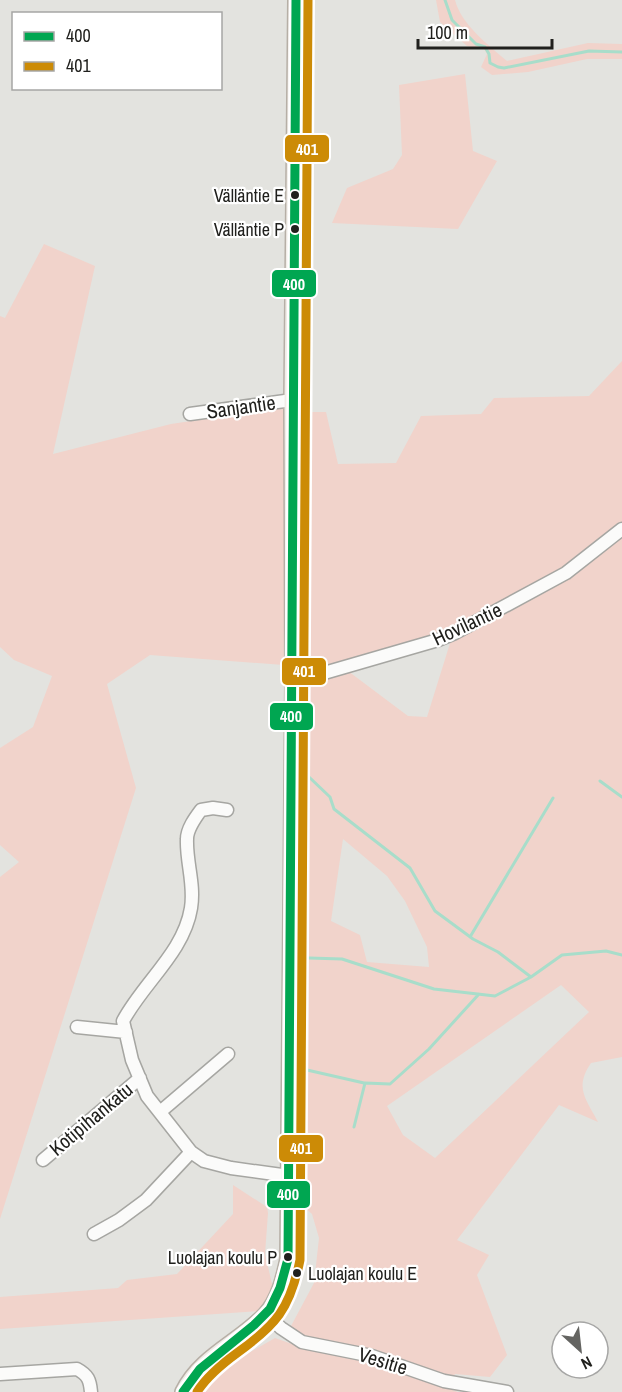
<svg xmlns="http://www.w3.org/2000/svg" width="622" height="1392" font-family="'Archivo Narrow',sans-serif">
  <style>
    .green { fill: #f1d3cb; fill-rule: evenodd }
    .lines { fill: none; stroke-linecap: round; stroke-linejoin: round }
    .stream { stroke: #a8ddca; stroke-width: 3 }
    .minor-casing { stroke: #a6a6a2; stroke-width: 15 }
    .major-casing { stroke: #b6afa6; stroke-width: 18 }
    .minor { stroke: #fbfbfa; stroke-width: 12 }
    .major { stroke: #f1ede8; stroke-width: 15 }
    .bus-1-casing { stroke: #fff; stroke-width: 14 }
    .bus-2-casing { stroke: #fff; stroke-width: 14 }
    .bus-1 { stroke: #00a651; stroke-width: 9 }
    .bus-2 { stroke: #cc8b06; stroke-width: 9 }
    .bus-dot { fill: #20201d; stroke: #fff; stroke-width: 2 }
    .labels { text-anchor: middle; stroke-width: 4.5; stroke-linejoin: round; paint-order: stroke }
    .bus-label { font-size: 18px; fill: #20201d; stroke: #fff; text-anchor: end }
    .street-label { font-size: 20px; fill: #20201d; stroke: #fff }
    .line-badge { stroke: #fff; stroke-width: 2 }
    .badge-label { font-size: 16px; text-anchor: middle; font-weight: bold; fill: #fff }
  </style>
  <rect width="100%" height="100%" fill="#e3e3df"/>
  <path class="green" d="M436,0H455C461,24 488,45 507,61L588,43L622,44V59H587L528,72L492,75L481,67L487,54L484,49L467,46L440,22Z
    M465,74L473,151L497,161L458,229L332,223L347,188L393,169L402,155L399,85Z
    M44,244L95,266L53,454L171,424L284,407V665L150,655L107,684L136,788L0,1219V877L19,862L0,845V748L33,727L52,676L14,660L0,647V316L5,318Z
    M622,361V524L564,570L451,631L299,675L295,412H326L338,464L396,463L421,416L481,414L494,398L589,396Z
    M622,536V1057L591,1063C574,1088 586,1099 598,1122L559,1105L457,1240L489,1255L477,1275L507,1355L490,1377L455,1374L451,1381L372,1349L318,1343L295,1335L291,1326L314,1283L319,1238L312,1214L303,1206L294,1203L298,1145L301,691L307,684L348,671L408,716L427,717L451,640L568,577ZM343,839L387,876L405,901L427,947L429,967L367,962L360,935L331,921ZM561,985L589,1012L435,1158L403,1135L387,1106Z
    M233,1185L267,1207L268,1213L265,1254L273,1288L261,1311L0,1329V1297L118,1288L127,1280L177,1274L233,1214Z
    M275,1338L309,1350L369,1360L458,1392H199L215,1372Z"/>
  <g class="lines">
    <path class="stream" d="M445,0L452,20L476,44L485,47L489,54L490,63L498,67L504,68L589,51L622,52
      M309,777L330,797L334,809L410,868L435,911L473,939L498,952L531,977L562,955L606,951L622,955
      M600,781L622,797
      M470,937L553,798
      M309,958L342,959L434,989L495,996L531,977
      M307,1070L364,1083
      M354,1127L365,1083L390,1084L429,1049L479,994"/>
    <defs>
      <path id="minor" d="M190,414L292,400
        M293,682L438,640L455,633L566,573L622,529
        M227,810L213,808L201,810C195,818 187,829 187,839C186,862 195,884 191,908C184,952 143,983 123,1021L132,1060L147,1096L191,1152L204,1161L231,1168L289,1176
        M77,1027L126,1032
        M160,1112L228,1054
        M43,1160L140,1078
        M94,1234L119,1220L146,1200L191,1152
        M266,1314L281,1328L302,1342L372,1356L444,1381L507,1392
        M0,1374L77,1369C88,1375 90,1380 91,1392"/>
      <path id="major" d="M183,1392C201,1356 238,1343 265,1315C279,1300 284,1278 288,1259L293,682L292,400L296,0"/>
    </defs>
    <use href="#minor" class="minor-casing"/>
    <use href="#major" class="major-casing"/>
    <use href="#minor" class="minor"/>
    <use href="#major" class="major"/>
    <defs>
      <path id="bus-1" d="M183,1392L200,1369L254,1325L270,1309L280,1288L288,1259L296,0"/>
      <path id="bus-2" d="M197,1392C207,1376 222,1364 237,1353C276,1325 290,1309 300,1260L308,0"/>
    </defs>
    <use href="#bus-1" class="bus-1-casing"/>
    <use href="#bus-2" class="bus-2-casing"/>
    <use href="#bus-1" class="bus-1"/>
    <use href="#bus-2" class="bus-2"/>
  </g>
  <g class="bus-dot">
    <circle cx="295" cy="195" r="5"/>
    <circle cx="295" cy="229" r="5"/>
    <circle cx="288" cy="1257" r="5"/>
    <circle cx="297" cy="1273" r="5"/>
  </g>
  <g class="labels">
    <g class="bus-label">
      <text x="284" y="202">Välläntie E</text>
      <text x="284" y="236">Välläntie P</text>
      <text x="277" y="1264">Luolajan koulu P</text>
      <text x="308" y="1280" text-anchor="start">Luolajan koulu E</text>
    </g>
    <g class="street-label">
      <text transform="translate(241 407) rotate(-8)" y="7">Sanjantie</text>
      <text transform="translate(467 624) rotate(-25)" y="7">Hovilantie</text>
      <text transform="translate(91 1119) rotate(-40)" y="7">Kotipihankatu</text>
      <text transform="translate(383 1361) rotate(17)" y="7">Vesitie</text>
    </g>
  </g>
  <g class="line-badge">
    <rect x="284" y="134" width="46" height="29" rx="6" fill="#cc8b06"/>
    <rect x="271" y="269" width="46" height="29" rx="6" fill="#00a651"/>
    <rect x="281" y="657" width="46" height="29" rx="6" fill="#cc8b06"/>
    <rect x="269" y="702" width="45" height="29" rx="6" fill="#00a651"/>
    <rect x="278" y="1134" width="46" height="29" rx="6" fill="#cc8b06"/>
    <rect x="266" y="1180" width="45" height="29" rx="6" fill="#00a651"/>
  </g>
  <g class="badge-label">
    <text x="307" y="155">401</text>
    <text x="294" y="290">400</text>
    <text x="304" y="677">401</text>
    <text x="291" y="722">400</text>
    <text x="301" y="1154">401</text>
    <text x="288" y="1200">400</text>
  </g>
  <rect x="12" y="12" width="210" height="78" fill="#ffffff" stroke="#a6a6a5" stroke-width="1.5"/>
  <rect x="24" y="32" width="30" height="9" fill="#00a651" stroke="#a6a6a5" stroke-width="1.5"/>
  <text x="66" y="42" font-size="18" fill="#20201d">400</text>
  <rect x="24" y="62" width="30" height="9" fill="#cc8b06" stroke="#a6a6a5" stroke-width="1.5"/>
  <text x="66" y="72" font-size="18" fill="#20201d">401</text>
  <g transform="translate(580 1350) rotate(153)"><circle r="28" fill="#ffffff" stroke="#a6a6a5" stroke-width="1.5"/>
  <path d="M0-4.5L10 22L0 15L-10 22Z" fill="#646461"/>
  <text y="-9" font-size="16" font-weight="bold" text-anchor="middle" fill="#20201d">N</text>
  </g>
  <path d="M418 39v9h134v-9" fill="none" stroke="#20201d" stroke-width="3"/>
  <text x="427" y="39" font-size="18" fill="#20201d" stroke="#ffffff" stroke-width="4.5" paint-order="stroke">100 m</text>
</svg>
